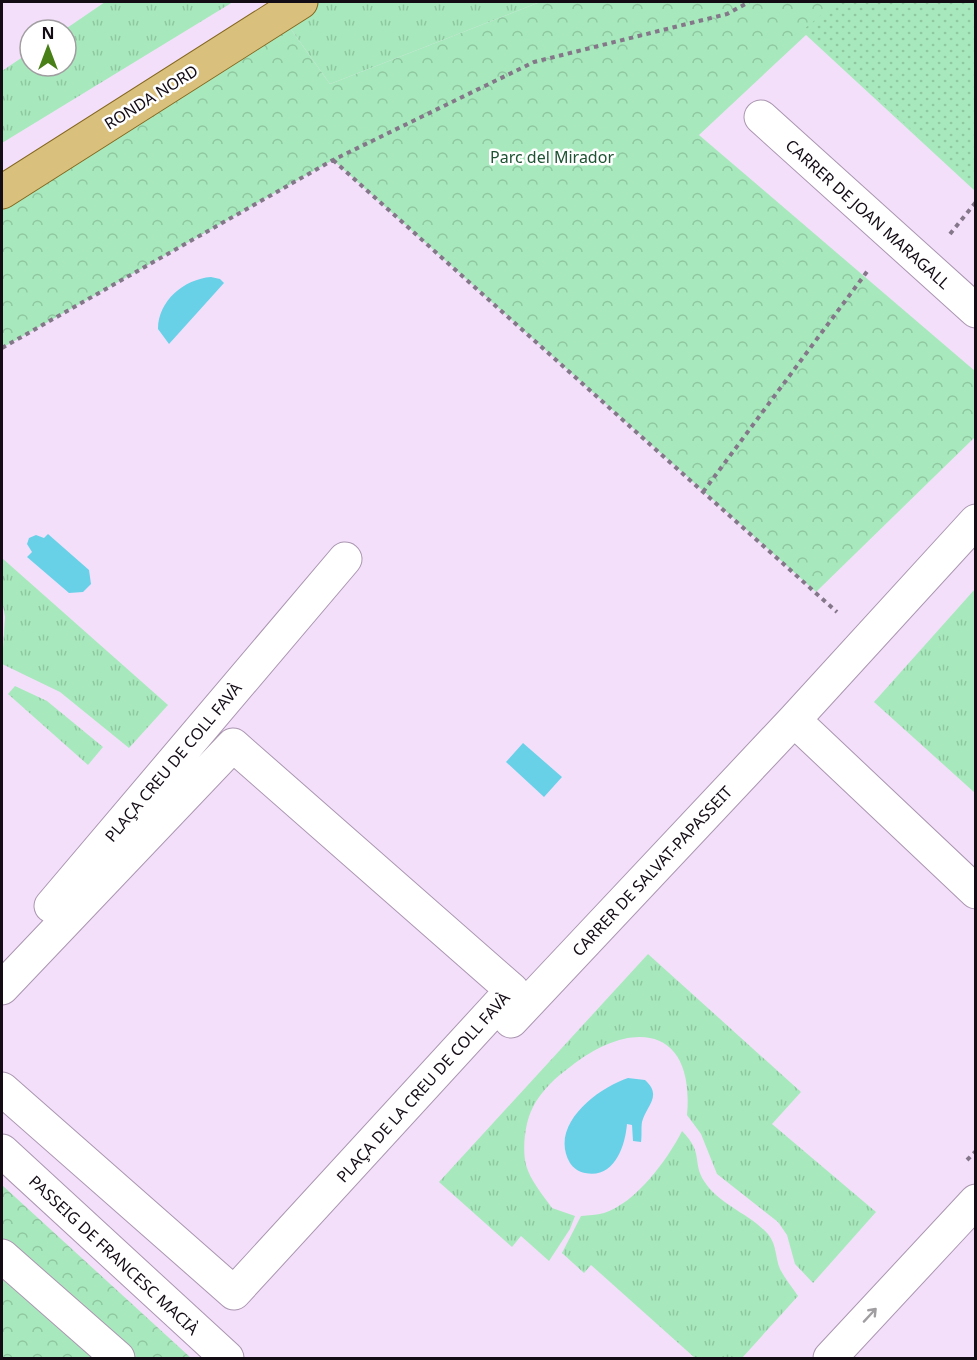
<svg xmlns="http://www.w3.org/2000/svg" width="977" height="1360" font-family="'Noto Sans',sans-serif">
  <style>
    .grass { fill: url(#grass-tufts) }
    .park { fill: url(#park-crowns) }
    .garden { fill: url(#garden-dots) }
    .water { fill: #69d1e7 }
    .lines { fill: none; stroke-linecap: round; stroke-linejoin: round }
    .minor-casing { stroke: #aa96b0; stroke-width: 35 }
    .major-casing { stroke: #83661f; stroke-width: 35 }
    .path { stroke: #85778a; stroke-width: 4; stroke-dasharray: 4.5 4.5; stroke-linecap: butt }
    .minor { stroke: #fff; stroke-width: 33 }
    .major { stroke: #d9c07c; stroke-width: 33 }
    .oneway { stroke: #a19ea1 }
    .labels { text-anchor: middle; stroke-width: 5; stroke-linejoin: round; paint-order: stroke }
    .street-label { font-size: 16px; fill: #130c15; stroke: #fff }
    .park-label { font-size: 16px; fill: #1d5232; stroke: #fff }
  </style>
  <defs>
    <pattern id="grass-tufts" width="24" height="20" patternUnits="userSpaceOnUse" patternTransform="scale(1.5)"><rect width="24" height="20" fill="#a7e9bc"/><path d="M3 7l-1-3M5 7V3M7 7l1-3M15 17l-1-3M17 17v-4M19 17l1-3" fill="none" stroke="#8fc7a1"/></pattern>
    <pattern id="park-crowns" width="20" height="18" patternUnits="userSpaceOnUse" patternTransform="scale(1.5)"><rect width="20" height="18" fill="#a7e9bc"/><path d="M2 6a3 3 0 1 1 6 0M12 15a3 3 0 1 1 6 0" fill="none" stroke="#8fc7a1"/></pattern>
    <pattern id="garden-dots" width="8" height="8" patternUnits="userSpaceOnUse" patternTransform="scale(1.5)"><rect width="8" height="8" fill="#a7e9bc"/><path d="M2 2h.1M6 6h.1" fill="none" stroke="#8fc7a1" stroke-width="1.8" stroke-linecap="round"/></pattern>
  </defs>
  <rect width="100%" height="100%" fill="#f4dffb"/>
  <path class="grass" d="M105,2H233L2,143V71L30,52V66H66V30H64Z
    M301,2H540L330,84L280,14Z
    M2,558L168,705L129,748L60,692L2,664L5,617L2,599Z
    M975,589V793L874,702Z
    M15,686L47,701L103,747L88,765L8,694Z
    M648,954L801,1092L772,1124L876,1212L813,1283L795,1264L787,1235L778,1222L717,1174L701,1134L687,1115C695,1024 630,1019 570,1067C556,1077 541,1091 533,1107C525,1122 522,1148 526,1165C530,1180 543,1195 552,1208L575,1216L570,1229L549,1261L521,1236L512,1247L439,1182Z
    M682,1131C704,1153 692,1162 704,1181C719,1205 749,1213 768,1234C777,1245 775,1257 780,1269C785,1279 792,1287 798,1296L742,1358H695L591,1265L584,1273L562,1253L581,1216C588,1215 597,1215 604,1213C636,1203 668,1159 682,1131Z"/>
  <path class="park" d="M540,2H975V191L806,35L699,135L975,371V437L816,592L333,160L2,348V208L188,74L280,14L330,84Z
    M2,1185L191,1358H2Z"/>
  <path class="garden" d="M837,2H975L976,180L971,186L804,29Z"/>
  <path class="water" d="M211,277L220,279L224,283L169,344L158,329C158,301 184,279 211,277Z
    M48,534L89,570L91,584L83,592L69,593L27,557L32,552L27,544L29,538L36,535L44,538Z
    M523,743L562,777L544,797L506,762Z
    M628,1078L645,1080C663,1096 646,1106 642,1122C641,1128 642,1136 641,1142L633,1141L632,1125L627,1124C625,1147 614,1179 585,1173C579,1172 573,1168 570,1163C548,1125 598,1088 628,1078Z"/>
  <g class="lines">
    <defs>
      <path id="minor" d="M761,117L976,311
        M794,720L976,892
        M51,906L345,559
        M2,988L233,745L512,990L234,1293L2,1089
        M511,1021L794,720L976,521
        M2,1151L227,1358
        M2,1256L118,1358
        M830,1358L976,1201"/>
      <path id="major" d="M2,192L301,2"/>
    </defs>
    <use href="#minor" class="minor-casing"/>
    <use href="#major" class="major-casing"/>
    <path class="path" d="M333,160L837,612
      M950,234L976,202
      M2,348L333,160L534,62L727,14L749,2
      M703,492L869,269
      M967,1160L976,1151"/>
    <use href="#minor" class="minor"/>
    <use href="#major" class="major"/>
  </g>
  <defs><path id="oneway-shaft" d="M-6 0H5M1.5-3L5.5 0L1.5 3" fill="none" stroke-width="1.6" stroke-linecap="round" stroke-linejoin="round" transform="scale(1.5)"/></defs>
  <use class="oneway" href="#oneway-shaft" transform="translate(870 1315) rotate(-47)"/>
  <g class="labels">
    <g class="street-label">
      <text transform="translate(151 97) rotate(-32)" y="6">RONDA NORD</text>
      <text transform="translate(868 214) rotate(42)" y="6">CARRER DE JOAN MARAGALL</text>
      <text transform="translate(173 762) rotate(-50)" y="6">PLAÇA CREU DE COLL FAVÀ</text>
      <text transform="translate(652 871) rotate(-47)" y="6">CARRER DE SALVAT-PAPASSEIT</text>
      <text transform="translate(423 1087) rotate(-48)" y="6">PLAÇA DE LA CREU DE COLL FAVÀ</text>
      <text transform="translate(114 1255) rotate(43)" y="6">PASSEIG DE FRANCESC MACIÀ</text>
    </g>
    <g class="park-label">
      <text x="552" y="163">Parc del Mirador</text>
    </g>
  </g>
  <rect width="977" height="1360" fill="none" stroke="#130c15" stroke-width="6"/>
  <g transform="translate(48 48)"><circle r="28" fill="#ffffff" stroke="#a19ea1" stroke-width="1.5"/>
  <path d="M0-4.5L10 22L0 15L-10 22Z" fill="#487f17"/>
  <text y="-9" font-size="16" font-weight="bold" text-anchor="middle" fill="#130c15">N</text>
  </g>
</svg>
